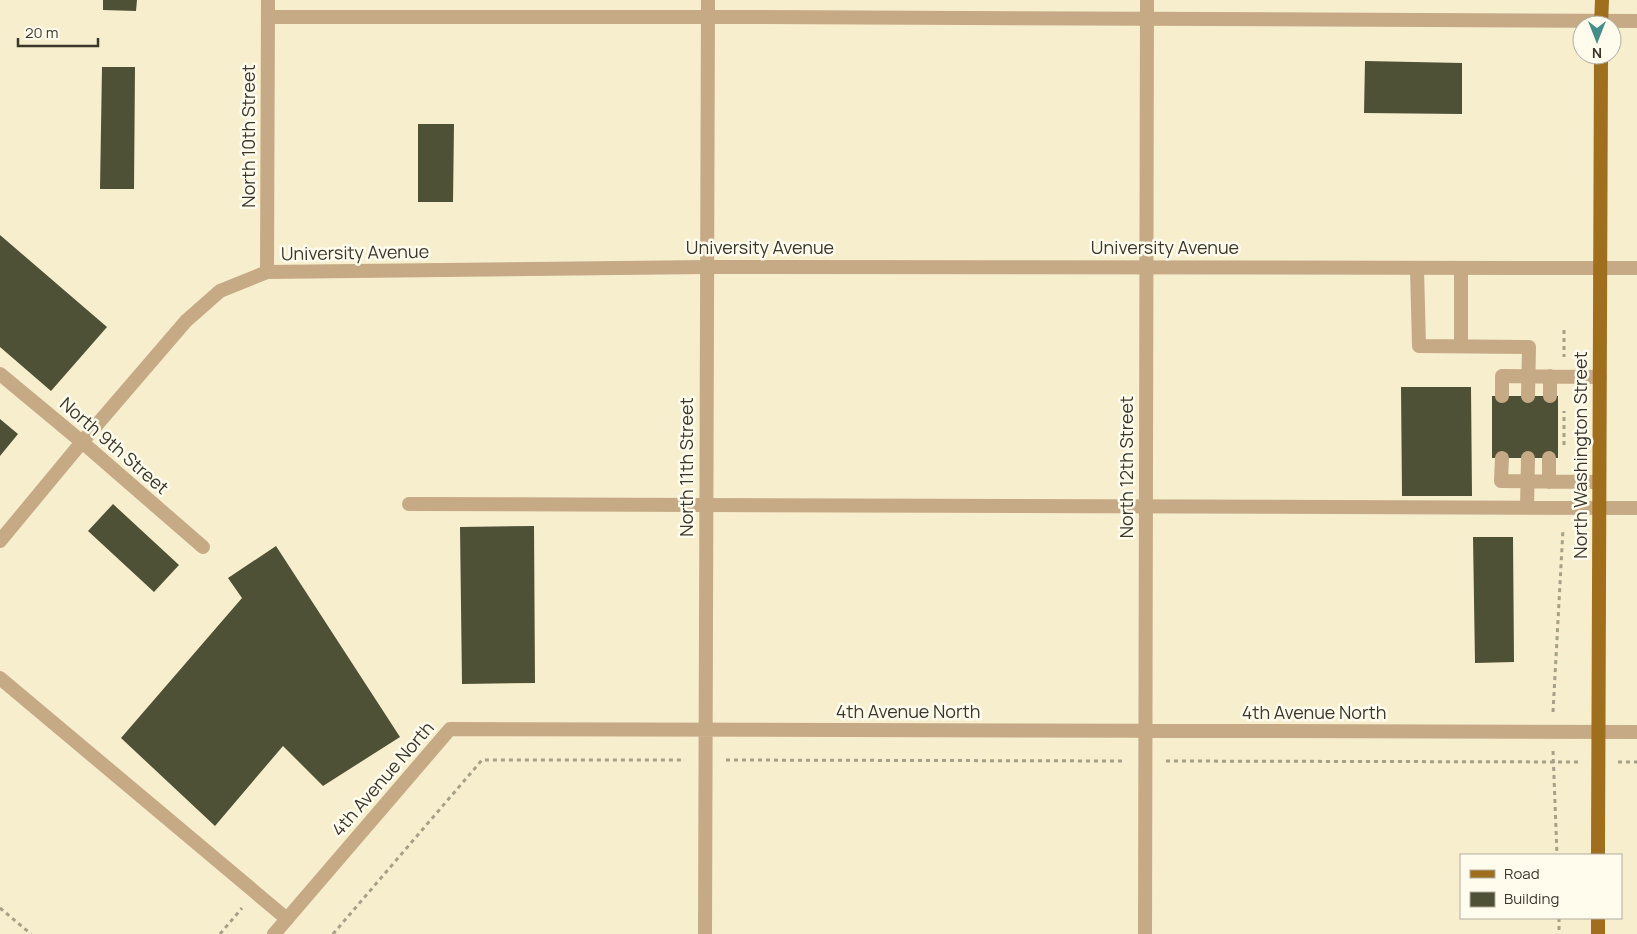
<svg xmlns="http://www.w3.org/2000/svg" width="1637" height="934" font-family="Manrope,sans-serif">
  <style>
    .building { fill: #4e5135 }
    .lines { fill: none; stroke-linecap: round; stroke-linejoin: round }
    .path { stroke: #a6a087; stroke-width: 3; stroke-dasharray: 4 4; stroke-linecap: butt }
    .service { stroke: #c5aa85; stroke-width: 14 }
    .minor { stroke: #c5aa85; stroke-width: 14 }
    .tertiary { stroke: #c5aa85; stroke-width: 14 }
    .primary { stroke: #9f6f1d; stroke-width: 14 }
    .labels { text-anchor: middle; stroke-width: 5; stroke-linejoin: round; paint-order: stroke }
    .street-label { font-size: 18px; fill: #3b372a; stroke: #fffcee }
  </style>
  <rect width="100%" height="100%" fill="#f7eecd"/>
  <path class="building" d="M103,0H137L136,11L103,10Z
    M1365,61L1462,63V114L1364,113Z
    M102,67H135L134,189H100Z
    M418,124H454L453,202H418Z
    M0,235L107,327L51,391L0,347Z
    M1401,387H1471L1472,496H1402Z
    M1492,396H1558V458H1492Z
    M0,419L18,434L0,456Z
    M113,504L179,565L154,592L88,531Z
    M534,526L535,683L462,684L460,527Z
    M1473,537H1513L1514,662L1475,663Z
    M276,546L400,737L323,786L283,746L215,826L121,738L242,598L228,578Z"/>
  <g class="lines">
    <path class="path" d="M1564,330V357
      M1564,445V411
      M1553,712L1563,529
      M1553,751L1557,855
      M726,760L1125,761
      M1166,761L1580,762
      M1618,762H1637
      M0,908L31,934
      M1559,918V934
      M220,934L242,908
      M333,934L482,760H685"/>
    <path class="service" d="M268,17H743L1637,21
      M1417,268L1419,346L1529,347L1528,396
      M1461,268V345
      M1550,376V396
      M1502,396V376L1600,377
      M1502,458L1501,481L1599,482
      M1549,482V458
      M409,504L1637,508
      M1527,508L1528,458
      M0,678L287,919"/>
    <path class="minor" d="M267,272L268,0
      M0,374L82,442L203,547
      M274,934L450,729L1637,732
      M705,934L708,0
      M1145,934L1147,0"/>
    <path class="tertiary" d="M0,541L82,442L186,321L220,291L267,272L707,267L1637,268"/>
    <path class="primary" d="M1601,25L1602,0
      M1598,855L1601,55
      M1598,934V918"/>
  </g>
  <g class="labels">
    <g class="street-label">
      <text transform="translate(249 136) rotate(-90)" y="6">North 10th Street</text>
      <text x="760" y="254">University Avenue</text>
      <text x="1165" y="254">University Avenue</text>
      <text transform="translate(355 253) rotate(-1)" y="6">University Avenue</text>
      <text transform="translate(114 446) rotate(41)" y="6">North 9th Street</text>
      <text transform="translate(1581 455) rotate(-90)" y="6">North Washington Street</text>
      <text transform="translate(687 467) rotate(-90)" y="6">North 11th Street</text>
      <text transform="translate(1127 467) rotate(-90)" y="6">North 12th Street</text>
      <text x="908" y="718">4th Avenue North</text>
      <text x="1314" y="719">4th Avenue North</text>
      <text transform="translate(383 779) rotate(-49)" y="6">4th Avenue North</text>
    </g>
  </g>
  <rect x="1460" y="854" width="162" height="65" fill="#fffcee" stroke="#b1ada0"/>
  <rect x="1470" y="870" width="25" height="8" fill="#9f6f1d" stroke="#b1ada0"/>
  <text x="1504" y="879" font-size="15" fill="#3b372a">Road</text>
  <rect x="1470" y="892" width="25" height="15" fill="#4e5135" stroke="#b1ada0"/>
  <text x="1504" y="904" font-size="15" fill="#3b372a">Building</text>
  <g transform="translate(1597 40) rotate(180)"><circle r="24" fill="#fffcee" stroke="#b1ada0"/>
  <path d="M0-4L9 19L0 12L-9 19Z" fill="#458d88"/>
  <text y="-8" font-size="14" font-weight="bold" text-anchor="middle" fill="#3b372a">N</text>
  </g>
  <path d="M18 38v8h80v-8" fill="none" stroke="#3b372a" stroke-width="2.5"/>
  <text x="25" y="38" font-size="15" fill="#3b372a" stroke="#fffcee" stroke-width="4" paint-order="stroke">20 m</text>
</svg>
